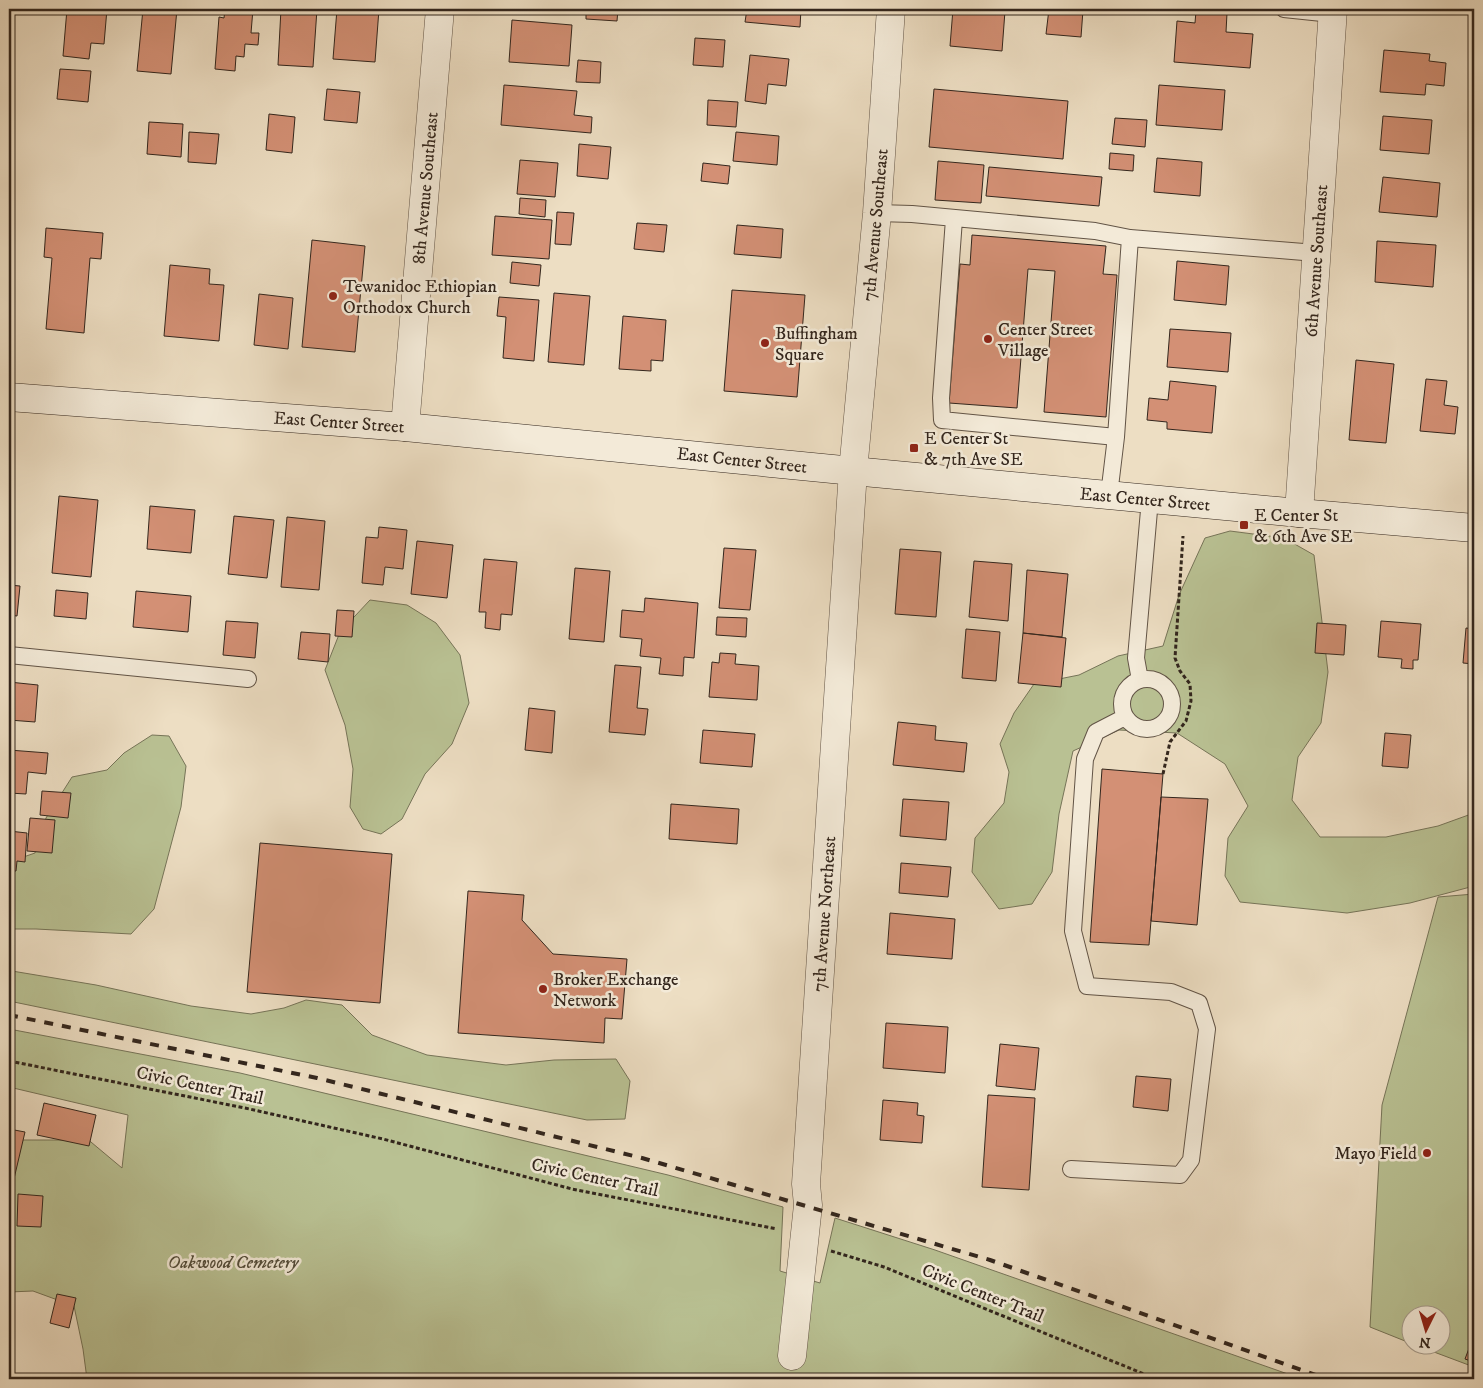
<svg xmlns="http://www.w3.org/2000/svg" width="1483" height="1388" font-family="'IM FELL DW Pica',serif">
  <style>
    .green { fill: #b9c193; stroke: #767458 }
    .building { fill: #d39075; stroke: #33261d }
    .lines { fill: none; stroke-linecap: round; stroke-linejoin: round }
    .lane-casing { stroke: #625446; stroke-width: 18 }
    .street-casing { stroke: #625446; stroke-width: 29 }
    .secondary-casing { stroke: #33261d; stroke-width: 29 }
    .path { stroke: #33261d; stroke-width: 3; stroke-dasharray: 4 2.5; stroke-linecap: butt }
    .lane { stroke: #f3ead8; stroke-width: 16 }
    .street { stroke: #f3ead8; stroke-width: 28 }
    .secondary { stroke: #f3ead8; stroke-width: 28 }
    .rail { stroke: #33261d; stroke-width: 4; stroke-dasharray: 9 9; stroke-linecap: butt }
    .poi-dot { fill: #8f2418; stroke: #f3ead8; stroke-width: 2 }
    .labels { text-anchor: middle; stroke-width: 5; stroke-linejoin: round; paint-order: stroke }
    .street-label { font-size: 18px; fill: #33261d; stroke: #f3ead8 }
    .poi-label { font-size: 18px; fill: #33261d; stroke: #f3ead8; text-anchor: start }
    .park-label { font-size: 18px; font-style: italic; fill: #544d3a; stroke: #f3ead8 }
  </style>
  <rect width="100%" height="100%" fill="#eddec3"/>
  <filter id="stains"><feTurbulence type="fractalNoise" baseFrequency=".004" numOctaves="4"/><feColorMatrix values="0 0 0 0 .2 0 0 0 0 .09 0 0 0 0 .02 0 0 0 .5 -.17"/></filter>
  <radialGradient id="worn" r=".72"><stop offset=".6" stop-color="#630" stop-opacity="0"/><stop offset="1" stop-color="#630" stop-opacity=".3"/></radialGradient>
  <path class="green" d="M1230,531L1284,538L1314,555L1328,672L1321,723L1298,757L1292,800L1320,837H1386L1438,826L1474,813V886L1410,903L1347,913L1240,902L1225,876L1228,838L1248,806L1225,764L1177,733L1119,730L1073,751L1059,814L1052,872L1032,904L999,909L972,872L975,838L1004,803L1009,772L1000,744L1014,713L1034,684L1079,675L1118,656L1163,646L1179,595L1205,538Z
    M370,600L407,605L436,623L460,655L469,703L452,744L425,774L402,819L381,834L363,829L350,807L353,769L345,725L325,670L340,632Z
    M152,735L169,736L186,766L181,807L154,909L131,934L36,929H9V862L35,853L46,818L72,777L107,770L124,753Z
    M1474,894V1367L1418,1346H1440V1316H1410V1343L1370,1327L1382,1105L1438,897Z
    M12,971L96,985L191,1006L251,1014L284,1008L306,1000L342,1005L372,1035L427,1055L506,1065L554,1060L616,1059L630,1081L625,1119L587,1120L9,1001V972Z
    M9,1029L240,1073L668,1175L783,1207L780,1271L820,1283L835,1218L935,1250L1302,1379H87L83,1349L74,1306L33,1291L9,1292V1147L17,1140H63L79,1132L122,1168L128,1115L9,1087Z"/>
  <path class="building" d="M67,9H107L104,44L91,43L89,59L63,56Z
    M143,9H177L171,74L137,71Z
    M225,9H253L251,33H259L258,45L245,44L244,57L236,56L235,71L215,69L219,17L224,18Z
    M281,9H317L313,67L278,65Z
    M337,9H379L375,62L333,59Z
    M586,9H618L617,21L586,19Z
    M747,9H801L800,27L745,22Z
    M953,9L1005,11L1002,51L950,46Z
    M1049,9L1083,10L1081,37L1046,34Z
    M1196,11L1227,13L1226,32L1253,34L1250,68L1174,62L1177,21L1195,23Z
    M512,20L572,25L569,66L509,62Z
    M695,38L725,40L723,67L693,65Z
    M1384,50L1430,54L1429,61L1446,63L1444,86L1426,84L1425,95L1380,92Z
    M750,55L789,59L786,86L768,84L766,104L745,101Z
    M578,60L601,62L600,83L576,82Z
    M60,69L91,71L88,102L57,99Z
    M504,85L577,91L574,115L592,117L591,133L501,125Z
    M1159,85L1225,90L1222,130L1156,125Z
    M327,89L360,92L357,123L324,120Z
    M934,89L1068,101L1063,159L929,147Z
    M708,100L738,102L736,127L707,125Z
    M269,114L295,117L292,153L266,150Z
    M1383,116L1432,120L1429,154L1380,150Z
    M1115,118L1147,120L1145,147L1112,144Z
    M149,122L183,124L181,157L147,154Z
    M189,132L219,134L216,164L188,162Z
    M736,132L779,136L777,165L733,161Z
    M579,144L611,147L608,179L577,176Z
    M1110,153L1134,155L1133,171L1109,169Z
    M1157,158L1202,162L1200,196L1154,192Z
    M520,160L558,163L555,197L517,194Z
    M938,161L984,165L981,203L935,200Z
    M703,163L730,166L728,184L701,181Z
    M989,167L1102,177L1099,206L986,196Z
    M1383,177L1440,183L1437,217L1379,212Z
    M520,198L546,200L545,217L519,214Z
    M557,212L574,213L571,245L555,244Z
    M495,216L552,220L549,259L492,255Z
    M637,223L667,225L664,252L634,249Z
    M737,225L783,229L781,258L734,254Z
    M46,228L103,233L101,259L90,258L84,333L46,329L52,258L44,257Z
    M972,235L1106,246L1103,274L1117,275L1106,417L1044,412L1055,271L1028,269L1017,408L949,403L960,264L970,265Z
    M1473,239H1474V267H1470Z
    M312,240L365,246L355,352L302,347Z
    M1377,241L1436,245L1433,287L1375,282Z
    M1177,261L1229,266L1226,305L1174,300Z
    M512,262L541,265L539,286L510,283Z
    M170,265L210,269L209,284L224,285L219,341L164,336Z
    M732,290L805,295L797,397L724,391Z
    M554,293L590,296L584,365L548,362Z
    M259,294L293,298L288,349L254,345Z
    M499,297L539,300L534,361L503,358L506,317L497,316Z
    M623,316L666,320L663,361L651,360V371L619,369Z
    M1170,329L1231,333L1228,372L1167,367Z
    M1356,360L1394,364L1386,443L1349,440Z
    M1426,379L1447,381L1444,405L1458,407L1455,434L1420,431Z
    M1170,381L1216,386L1212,433L1167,429V422L1147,420L1149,398L1168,400Z
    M9,489H14L9,557Z
    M59,496L98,500L91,577L52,573Z
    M150,506L195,510L191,553L147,549Z
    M234,516L274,520L267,578L228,574Z
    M287,517L325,521L319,590L281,587Z
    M379,527L407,530L403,569L385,567L383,585L362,583L366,537L378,538Z
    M417,541L453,545L447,598L411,594Z
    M724,548L756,550L750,610L719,608Z
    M900,549L941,552L936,617L895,614Z
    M484,559L517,562L512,615L501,614L500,630L485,628L486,612H479Z
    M974,561L1012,564L1008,621L969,617Z
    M575,568L610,571L604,642L569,639Z
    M1027,570L1068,574L1062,637L1023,633Z
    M9,585L20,586L17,616L9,615Z
    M56,590L88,593L86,619L54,616Z
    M136,591L191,596L188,632L133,627Z
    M645,598L698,603L694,658L684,657L683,676L659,674L661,658L640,656L642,639L620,637L622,610L644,612Z
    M337,610L354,611L352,637L335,636Z
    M717,617L747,618L746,637L716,635Z
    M226,621L258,623L255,658L223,655Z
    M1381,621L1421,624L1418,660H1413V669L1401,668L1402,659L1378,657Z
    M1317,623L1346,625L1344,655L1315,653Z
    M1466,628L1474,629V672H1473L1474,664L1463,663Z
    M966,629L1000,632L996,681L962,678Z
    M301,632L330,634L328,662L298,659Z
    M1023,633L1066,638L1061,687L1018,683Z
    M720,653L736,654L735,664L759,666L757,700L709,697L712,662L719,663Z
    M615,665L641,667L637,708L648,709L645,735L609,732Z
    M9,682L38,685L35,722L9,720Z
    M529,708L555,711L552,753L525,750Z
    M898,722L936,726L935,740L967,743L964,772L893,765Z
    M703,730L755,734L752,767L700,763Z
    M1385,733L1411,735L1408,768L1382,766Z
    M9,750L48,753L46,774L28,772L26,794L9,793Z
    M1102,769L1163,774L1149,945L1090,942Z
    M42,791L71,793L68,818L40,815Z
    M1161,797L1208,799L1197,925L1151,921Z
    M903,799L949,802L946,840L900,836Z
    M671,804L739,809L737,844L669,839Z
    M30,818L55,820L52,853L27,851Z
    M9,831L27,833L25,862L17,861L16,871H9Z
    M260,843L392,854L380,1003L247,992Z
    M901,863L951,867L948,897L899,893Z
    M468,891L524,895L522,920L553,954L627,959L622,1019L605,1018L604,1043L458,1033Z
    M890,913L955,919L952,959L887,954Z
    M886,1023L948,1027L945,1073L883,1068Z
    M1000,1044L1039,1048L1035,1090L996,1086Z
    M1136,1076L1171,1079L1168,1111L1133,1107Z
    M988,1095L1035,1098L1029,1190L982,1187Z
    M883,1100L918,1103L917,1115L924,1116L922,1143L880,1140Z
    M44,1103L96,1115L89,1146L37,1135Z
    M9,1129L25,1132L13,1183L9,1182Z
    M18,1194L43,1196L41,1227L17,1226Z
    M57,1294L76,1298L69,1328L50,1323Z
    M1474,1335V1362L1465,1359Z"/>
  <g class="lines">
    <defs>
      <path id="lane" d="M1284,9L1332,14
        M877,213L912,214L1095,231L1130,238L1316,253
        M954,219L941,398L942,420L1116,437L1109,495
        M1116,437L1130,238
        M9,655L248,679
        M1122 704a25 25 0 1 1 50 0a25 25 0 1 1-50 0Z
        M1140,680L1136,658L1150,499
        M1071,1169L1180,1175L1191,1160L1207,1029L1199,1003L1171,992L1087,986L1073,931L1085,759L1096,732L1125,717"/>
      <path id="street" d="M405,427L440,9
        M1299,513L1333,9
        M792,1356L808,1205L806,1184L853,471L877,213L891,9"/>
      <path id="secondary" d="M9,397L405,427L853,471L1299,513L1474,528"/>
    </defs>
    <use href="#lane" class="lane-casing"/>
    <use href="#street" class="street-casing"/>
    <use href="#secondary" class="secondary-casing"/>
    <path class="path" d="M1163,774L1170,742L1186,721L1191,701L1190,684L1180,671L1175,658L1183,536
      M9,1061L245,1108L383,1139L572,1189L777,1229
      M831,1251L884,1267L1156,1379"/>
    <use href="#lane" class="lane"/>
    <use href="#street" class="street"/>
    <use href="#secondary" class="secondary"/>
    <path class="rail" d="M9,1015L317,1078L642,1158L990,1260L1327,1379"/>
  </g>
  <g class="poi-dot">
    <circle cx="333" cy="296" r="5"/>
    <circle cx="988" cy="339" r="5"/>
    <circle cx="765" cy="343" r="5"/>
    <rect x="909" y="443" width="10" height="10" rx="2.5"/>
    <rect x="1239" y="520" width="10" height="10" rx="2.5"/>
    <circle cx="543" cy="989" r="5"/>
    <circle cx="1427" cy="1153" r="5"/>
  </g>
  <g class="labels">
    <g class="street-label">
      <text transform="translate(425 188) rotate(-85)" y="6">8th Avenue Southeast</text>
      <text transform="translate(875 225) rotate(-85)" y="6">7th Avenue Southeast</text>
      <text transform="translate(1316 261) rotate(-86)" y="6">6th Avenue Southeast</text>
      <text transform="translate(339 422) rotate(4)" y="6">East Center Street</text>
      <text transform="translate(742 460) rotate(6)" y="6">East Center Street</text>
      <text transform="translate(1145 499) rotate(5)" y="6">East Center Street</text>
      <text transform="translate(824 914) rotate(-86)" y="6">7th Avenue Northeast</text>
      <text transform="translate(200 1085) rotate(12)" y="6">Civic Center Trail</text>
      <text transform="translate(595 1177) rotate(12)" y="6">Civic Center Trail</text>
      <text transform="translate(983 1293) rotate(22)" y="6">Civic Center Trail</text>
    </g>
    <g class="poi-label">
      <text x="343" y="292">Tewanidoc Ethiopian<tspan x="343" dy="21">Orthodox Church</tspan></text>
      <text x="998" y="335">Center Street<tspan x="998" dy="21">Village</tspan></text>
      <text x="775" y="339">Buffingham<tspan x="775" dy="21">Square</tspan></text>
      <text x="924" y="444">E Center St<tspan x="924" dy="21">&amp; 7th Ave SE</tspan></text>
      <text x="1254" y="521">E Center St<tspan x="1254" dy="21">&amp; 6th Ave SE</tspan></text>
      <text x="553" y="985">Broker Exchange<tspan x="553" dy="21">Network</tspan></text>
      <text x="1417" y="1159" text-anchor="end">Mayo Field</text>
    </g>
    <g class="park-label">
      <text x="233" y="1268">Oakwood Cemetery</text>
    </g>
  </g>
  <rect width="1483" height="1388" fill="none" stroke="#eddec3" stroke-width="30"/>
  <rect x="10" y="10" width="1463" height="1368" fill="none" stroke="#33261d" stroke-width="2.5"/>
  <rect x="15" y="15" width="1453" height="1358" fill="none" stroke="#33261d"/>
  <g transform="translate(1426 1330) rotate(185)"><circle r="24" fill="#f3ead8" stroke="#a69c8d"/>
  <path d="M0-4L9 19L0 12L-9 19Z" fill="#8f2418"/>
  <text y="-8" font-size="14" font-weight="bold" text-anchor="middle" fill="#33261d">N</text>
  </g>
  <rect width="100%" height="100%" filter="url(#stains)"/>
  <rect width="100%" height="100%" fill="url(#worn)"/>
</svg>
